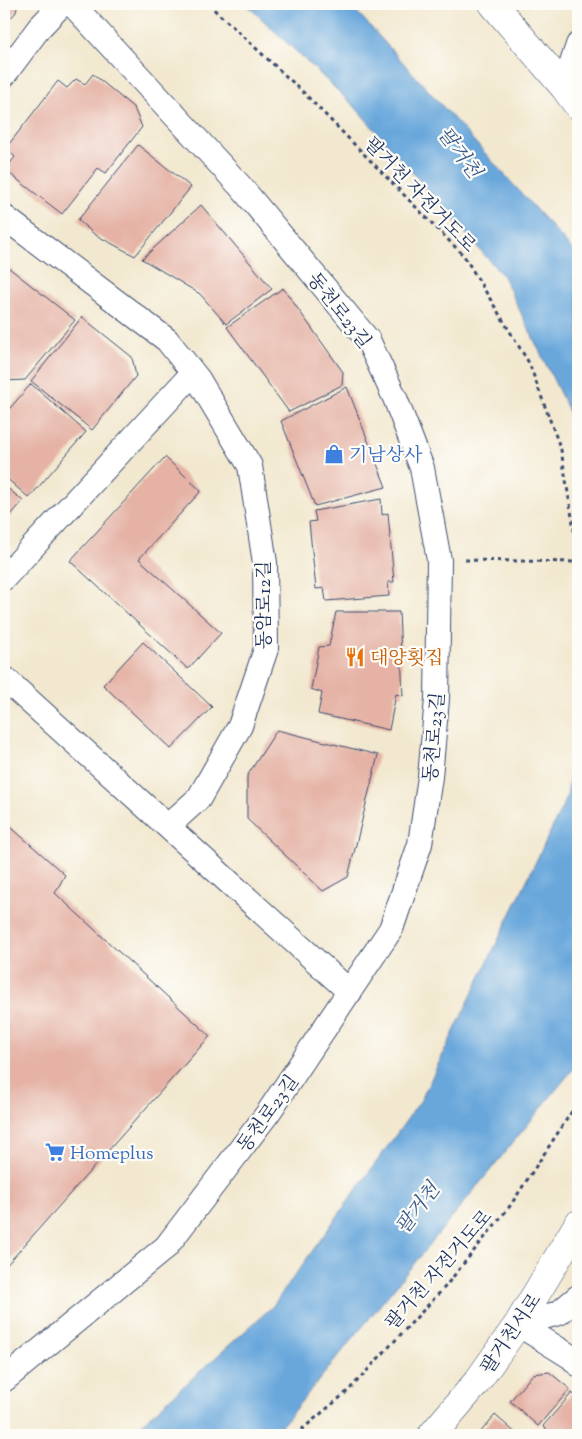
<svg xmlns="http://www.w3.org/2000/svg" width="582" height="1439" font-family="'Sorts Mill Goudy','Noto Serif KR',serif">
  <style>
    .water { fill: #69a7db; stroke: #426b9c }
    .building { fill: #e5b2a5 }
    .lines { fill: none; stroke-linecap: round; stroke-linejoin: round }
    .minor-casing { stroke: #3b4b6f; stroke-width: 26 }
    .secondary-casing { stroke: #3b4b6f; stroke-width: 29 }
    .path { stroke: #3b4b6f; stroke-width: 3; stroke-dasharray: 4 4; stroke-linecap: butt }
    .minor { stroke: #fff; stroke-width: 24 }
    .secondary { stroke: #fff; stroke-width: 28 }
    .labels { text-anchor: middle; stroke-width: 4.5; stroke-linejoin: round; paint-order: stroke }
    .street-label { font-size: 19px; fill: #1b2f5e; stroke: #fdfcf7 }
    .shop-label { font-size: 19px; fill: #366cbe; stroke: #fdfcf7; text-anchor: start }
    .food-label { font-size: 19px; fill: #c56008; stroke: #fdfcf7; text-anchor: start }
    .water-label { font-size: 20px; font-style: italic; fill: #36598a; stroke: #fdfcf7 }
  </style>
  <rect width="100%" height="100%" fill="#fdfcf7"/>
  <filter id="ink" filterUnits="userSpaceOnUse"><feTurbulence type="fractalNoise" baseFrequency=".02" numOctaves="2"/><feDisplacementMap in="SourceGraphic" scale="10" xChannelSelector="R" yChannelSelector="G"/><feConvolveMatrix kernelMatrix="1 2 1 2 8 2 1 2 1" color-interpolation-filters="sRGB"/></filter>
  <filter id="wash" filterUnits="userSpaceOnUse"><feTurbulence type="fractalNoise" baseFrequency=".0096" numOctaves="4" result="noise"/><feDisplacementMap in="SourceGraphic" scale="20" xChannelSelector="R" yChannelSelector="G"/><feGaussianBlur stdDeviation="1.12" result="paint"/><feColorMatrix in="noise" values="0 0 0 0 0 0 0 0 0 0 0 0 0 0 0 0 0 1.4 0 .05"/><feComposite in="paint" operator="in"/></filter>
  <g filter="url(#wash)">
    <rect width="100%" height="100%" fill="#f2e8cf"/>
    <path class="water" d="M246,4H350L578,256V451L573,420L503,276L355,107Z
      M578,716V1063L274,1435H129L272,1307L421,1100L567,797Z"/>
    <g id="blocks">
      <path class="building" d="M4,4H18L16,12L4,26Z
        M93,74L134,108L142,127L106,173L98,168L62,214L5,170L15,157L6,148L58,81L67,88L76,79L85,84Z
        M138,145L191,187L135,256L94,234L78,220Z
        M201,205L272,289L226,324L200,294L142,259Z
        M4,264L75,320L25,380L4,381Z
        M283,288L343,372L342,385L289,412L227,327Z
        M82,317L132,357L136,376L92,430L31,381Z
        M31,384L86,432L29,498L4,476V415Z
        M347,387L386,487L315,506L281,421Z
        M165,457L201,491L139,559L221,633L188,669L70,561Z
        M4,485L23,501L4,523Z
        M381,499L382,515L388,513L394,582H388L389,596L326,601L324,588L316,589L309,522L316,521L314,511Z
        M336,612H399L403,696L396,694L389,730L318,714L322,693L311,689L319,647L329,646Z
        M143,642L212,707L171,749L103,685Z
        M277,730L378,755L348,877L323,891L247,819V776Z
        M4,821L65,875L55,893L210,1036L4,1268Z
        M549,1372L570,1389L538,1426L510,1401L533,1374Z
        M572,1393L578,1398V1435H553L543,1426Z
        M495,1415L518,1435H478Z"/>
    </g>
  </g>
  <g filter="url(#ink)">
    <use href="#blocks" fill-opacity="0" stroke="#3b4b6f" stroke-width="1"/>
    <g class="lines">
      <defs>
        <path id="minor" d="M4,75L39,28L62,4
          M564,87L578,45
          M4,217L167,340L198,379L250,466L265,563L266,649L240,726L199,798L168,826
          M4,578L193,373
          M4,678L350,992
          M518,1324L571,1357L578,1364
          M518,1324L559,1313L578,1297
          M4,1380L166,1247L268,1113L391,929L420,844L430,777L437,699L439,560L422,468L395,398L368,340L241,187L72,4"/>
        <path id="secondary" d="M493,4L564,87L578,106
          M432,1435L477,1382L518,1324L578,1224"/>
      </defs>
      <use href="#minor" class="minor-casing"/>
      <use href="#secondary" class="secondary-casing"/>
      <path class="path" d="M208,4L300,89L464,256L529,363L561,450L574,529L577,562
        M465,560L578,562
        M295,1435L348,1391L444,1288L510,1206L578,1102"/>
      <use href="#minor" class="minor"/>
      <use href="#secondary" class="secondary"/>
    </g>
  </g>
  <defs>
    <symbol id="shop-bare" viewBox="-9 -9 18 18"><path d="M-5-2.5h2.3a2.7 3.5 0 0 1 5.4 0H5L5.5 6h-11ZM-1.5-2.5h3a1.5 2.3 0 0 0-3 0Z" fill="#3f7fe0" stroke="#fdfcf7" stroke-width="2.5" paint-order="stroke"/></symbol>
    <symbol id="restaurant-bare" viewBox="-9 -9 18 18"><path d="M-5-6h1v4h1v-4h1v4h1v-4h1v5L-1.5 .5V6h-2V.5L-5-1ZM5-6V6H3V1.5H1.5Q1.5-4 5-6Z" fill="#e8710a" stroke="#fdfcf7" stroke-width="2.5" paint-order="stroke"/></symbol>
    <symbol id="supermarket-bare" viewBox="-9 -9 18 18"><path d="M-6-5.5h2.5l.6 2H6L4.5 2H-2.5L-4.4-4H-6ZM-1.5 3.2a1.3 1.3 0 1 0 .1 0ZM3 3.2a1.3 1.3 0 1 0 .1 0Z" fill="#3f7fe0" stroke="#fdfcf7" stroke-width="2.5" paint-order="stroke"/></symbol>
  </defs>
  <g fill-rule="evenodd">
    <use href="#shop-bare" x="320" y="440" width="28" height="28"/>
    <use href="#restaurant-bare" x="341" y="643" width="28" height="28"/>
    <use href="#supermarket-bare" x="41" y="1138" width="28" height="28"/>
  </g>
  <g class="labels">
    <g class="street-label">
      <text transform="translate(421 194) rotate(46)" y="7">팔거천 자전거도로</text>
      <text transform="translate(340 310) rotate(52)" y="7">동천로23길</text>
      <text transform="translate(263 605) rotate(-90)" y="7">동암로12길</text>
      <text transform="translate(433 737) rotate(-85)" y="7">동천로23길</text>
      <text transform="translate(267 1113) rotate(-54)" y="7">동천로23길</text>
      <text transform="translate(438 1269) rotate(-49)" y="7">팔거천 자전거도로</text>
      <text transform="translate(510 1333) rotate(-56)" y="7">팔거천서로</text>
    </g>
    <g class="shop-label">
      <text x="349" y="461">기남상사</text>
      <text x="70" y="1159">Homeplus</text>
    </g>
    <g class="food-label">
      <text x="370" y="664">대양횟집</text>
    </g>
    <g class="water-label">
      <text transform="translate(460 152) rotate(53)" y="7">팔거천</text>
      <text transform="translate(417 1208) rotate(-53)" y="7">팔거천</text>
    </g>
  </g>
  <rect width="582" height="1439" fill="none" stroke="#fdfcf7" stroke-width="20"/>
</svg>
